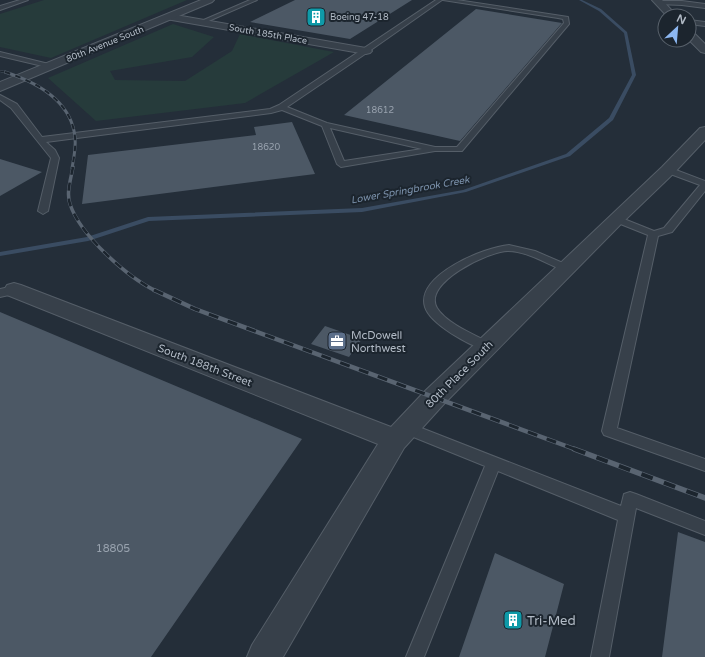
<svg xmlns="http://www.w3.org/2000/svg" width="705" height="657" font-family="'Varela Round',sans-serif">
  <style>
    .green { fill: #263b3b }
    .lines { fill: none; stroke-linecap: round; stroke-linejoin: round }
    .stream { fill: #3a4c62; fill-rule: evenodd }
    .building { fill: #4c5865 }
    .service-casing { stroke: #555e68; stroke-width: 2 }
    .minor-casing { stroke: #555e68; stroke-width: 2 }
    .tertiary-casing { stroke: #555e68; stroke-width: 2 }
    .service { fill: #37404a; fill-rule: evenodd }
    .minor { fill: #37404a; fill-rule: evenodd }
    .tertiary { fill: #37404a; fill-rule: evenodd }
    .rail-far4-casing { stroke: #596471; stroke-width: 2 }
    .rail-far3-casing { stroke: #596471; stroke-width: 3 }
    .rail-far2-casing { stroke: #596471; stroke-width: 3.5 }
    .rail-far1-casing { stroke: #596471; stroke-width: 4.5 }
    .rail-casing { stroke: #596471; stroke-width: 5.5 }
    .rail-far4 { stroke: #1c252e; stroke-width: 1.5; stroke-dasharray: 4.5; stroke-linecap: butt }
    .rail-far3 { stroke: #1c252e; stroke-width: 2; stroke-dasharray: 5.5; stroke-linecap: butt }
    .rail-far2 { stroke: #1c252e; stroke-width: 2.5; stroke-dasharray: 8; stroke-linecap: butt }
    .rail-far1 { stroke: #1c252e; stroke-width: 3; stroke-dasharray: 10; stroke-linecap: butt }
    .rail { stroke: #1c252e; stroke-width: 4; stroke-dasharray: 12; stroke-linecap: butt }
    .labels { text-anchor: middle; stroke-width: 4; stroke-linejoin: round; paint-order: stroke }
    .far-poi-label { font-size: 9px; fill: #b2bbc6; stroke: #1c252e; text-anchor: start }
    .far-street-label { font-size: 9px; fill: #b2bbc6; stroke: #1c252e }
    .number-label { font-size: 9px; fill: #98a2ae }
    .far-water-label { font-size: 10px; font-style: italic; fill: #7c92ac; stroke: #1c252e }
    .poi-label { font-size: 11px; fill: #b2bbc6; stroke: #1c252e; text-anchor: start }
    .street-label { font-size: 11px; fill: #b2bbc6; stroke: #1c252e }
    .near-number-label { font-size: 11px; fill: #98a2ae }
    .near-poi-label { font-size: 13px; fill: #b2bbc6; stroke: #1c252e; text-anchor: start }
  </style>
  <rect width="100%" height="100%" fill="#242e39"/>
  <path class="green" d="M44,0H187L51,58L0,47V14Z
    M173,24L214,37L192,57L110,71L115,80L185,81L232,51L240,34L334,52L245,103L96,121L48,78Z"/>
  <g class="lines">
    <path class="stream" d="M579,0H582L601,9L627,32L636,75L613,120L570,156L466,192L362,212L149,221L88,241L0,256V252L87,237L148,217L362,208L463,190L566,154L609,118L632,75L624,33L599,11Z"/>
  </g>
  <path class="building" d="M295,0H412L350,39L250,22Z
    M476,9L562,23L460,141L344,115Z
    M292,122L315,174L82,204L88,155L256,135L254,127Z
    M0,159L42,172L0,196Z
    M0,312L302,439L151,657H0Z
    M325,326L362,339L349,357L311,344Z
    M678,532L705,542V657H662Z
    M495,553L564,584L545,657H459Z"/>
  <g class="lines">
    <defs>
      <path id="service" d="M20,0H28L0,10V6Z
        M250,0H257L204,23L199,22Z
        M436,0H442L368,52L287,107L327,123L435,147H457L564,23L563,19L558,18L443,0H457L568,17L569,24L462,151H435L341,167L337,164L322,126L282,110L271,113L46,142L55,150L59,158L48,211L43,214L38,211L51,158L11,108L0,100V95L17,104L42,137L270,109L279,105ZM330,128L422,149L344,161Z
        M659,1H682L705,4V8L682,5L657,4V2Z
        M689,20L705,22V26L689,24Z
        M0,52L53,65L54,66L51,68L0,56Z
        M668,167L705,181V191L672,232L658,236L617,428L705,459V471L604,435L602,431L648,235L613,221L611,219L613,217H619L654,231L664,228L700,185L665,172L664,170Z
        M509,245L535,251L570,266L571,268L566,271L562,270C546,263 526,251 508,251C489,251 422,283 437,308C446,323 475,335 490,343L492,346L490,349L486,350C470,346 430,324 425,307C415,275 485,247 509,245Z
        M14,286L18,287L20,290L18,293L0,297V289Z
        M406,422L621,506L624,494L630,492L636,494L705,521V535L636,508L609,657H591L618,520L498,471L424,657H406L485,466L401,432L399,428L401,424Z"/>
      <path id="minor" d="M652,0H662L677,16H667Z
        M170,14L366,48L370,49L372,51L370,53L366,54L166,19L165,17Z
        M689,31L693,32L705,44V53L701,52L689,40Z
        M705,127V140L674,173L622,223L443,405L404,448L283,657H247L252,645L378,444L7,295L4,290L7,285L14,283L21,285L391,427L425,391L662,167L700,128Z"/>
      <path id="tertiary" d="M201,0H214L212,2L0,91V82Z"/>
    </defs>
    <use href="#service" class="service-casing"/>
    <use href="#minor" class="minor-casing"/>
    <use href="#tertiary" class="tertiary-casing"/>
    <use href="#service" class="service"/>
    <use href="#minor" class="minor"/>
    <use href="#tertiary" class="tertiary"/>
    <defs>
      <path id="rail-far4" d="M0,71L8,73"/>
      <path id="rail-far3" d="M5,72C36,82 71,100 75,137C76,147 74,158 72,168"/>
      <path id="rail-far2" d="M73,167C71,178 66,193 70,204C80,235 127,277 156,291"/>
      <path id="rail-far1" d="M154,290L195,309L577,450"/>
      <path id="rail" d="M574,449L705,498"/>
    </defs>
    <use href="#rail-far4" class="rail-far4-casing"/>
    <use href="#rail-far3" class="rail-far3-casing"/>
    <use href="#rail-far2" class="rail-far2-casing"/>
    <use href="#rail-far1" class="rail-far1-casing"/>
    <use href="#rail" class="rail-casing"/>
    <use href="#rail-far4" class="rail-far4"/>
    <use href="#rail-far3" class="rail-far3"/>
    <use href="#rail-far2" class="rail-far2"/>
    <use href="#rail-far1" class="rail-far1"/>
    <use href="#rail" class="rail"/>
  </g>
  <defs>
    <symbol id="building-square" viewBox="-11 -11 22 22"><rect x="-9" y="-9" width="18" height="18" rx="4" fill="#0f9aa8" stroke="#1c252e"/><path d="M-4-6H4V6H1V3H-1V6H-4ZM-2.5-4.3h1.7v1.8h-1.7ZM.8-4.3h1.7v1.8H.8ZM-2.5-1h1.7V.8h-1.7ZM.8-1h1.7V.8H.8Z" fill="#fff"/></symbol>
    <symbol id="office-square" viewBox="-11 -11 22 22"><rect x="-9" y="-9" width="18" height="18" rx="4" fill="#5c6f8a" stroke="#1c252e"/><path d="M-6-3h4V-5.5h4V-3h4V5H-6ZM-1-4.5V-3h2v-1.5ZM-6 0V1H6V0Z" fill="#fff"/></symbol>
  </defs>
  <g fill-rule="evenodd">
    <use href="#building-square" x="305" y="6" width="22" height="22"/>
    <use href="#office-square" x="326" y="330" width="22" height="22"/>
    <use href="#building-square" x="502" y="609" width="22" height="22"/>
  </g>
  <g class="labels">
    <g class="far-poi-label">
      <text x="330" y="20">Boeing 47-18</text>
    </g>
    <g class="far-street-label">
      <text transform="translate(268 34) rotate(10)" y="3">South 185th Place</text>
      <text transform="translate(105 44) rotate(-22)" y="3">80th Avenue South</text>
    </g>
    <g class="number-label">
      <text x="380" y="113">18612</text>
      <text x="266" y="150">18620</text>
    </g>
    <g class="far-water-label">
      <text transform="translate(410 189) rotate(-10)" y="4">Lower Springbrook Creek</text>
    </g>
    <g class="poi-label">
      <text x="351" y="339">McDowell<tspan x="351" dy="13">Northwest</tspan></text>
    </g>
    <g class="street-label">
      <text transform="translate(205 365) rotate(21)" y="4">South 188th Street</text>
      <text transform="translate(459 374) rotate(-45)" y="4">80th Place South</text>
    </g>
    <g class="near-number-label">
      <text x="113" y="552">18805</text>
    </g>
    <g class="near-poi-label">
      <text x="527" y="625">Tri-Med</text>
    </g>
  </g>
  <g transform="translate(677 28) rotate(26)"><circle r="19" fill="#1c252e" stroke="#58616b"/>
  <path d="M0-3L7 15L0 10L-7 15Z" fill="#8cb7f1"/>
  <text y="-6" font-size="11" font-weight="bold" text-anchor="middle" fill="#b2bbc6">N</text>
  </g>
</svg>
